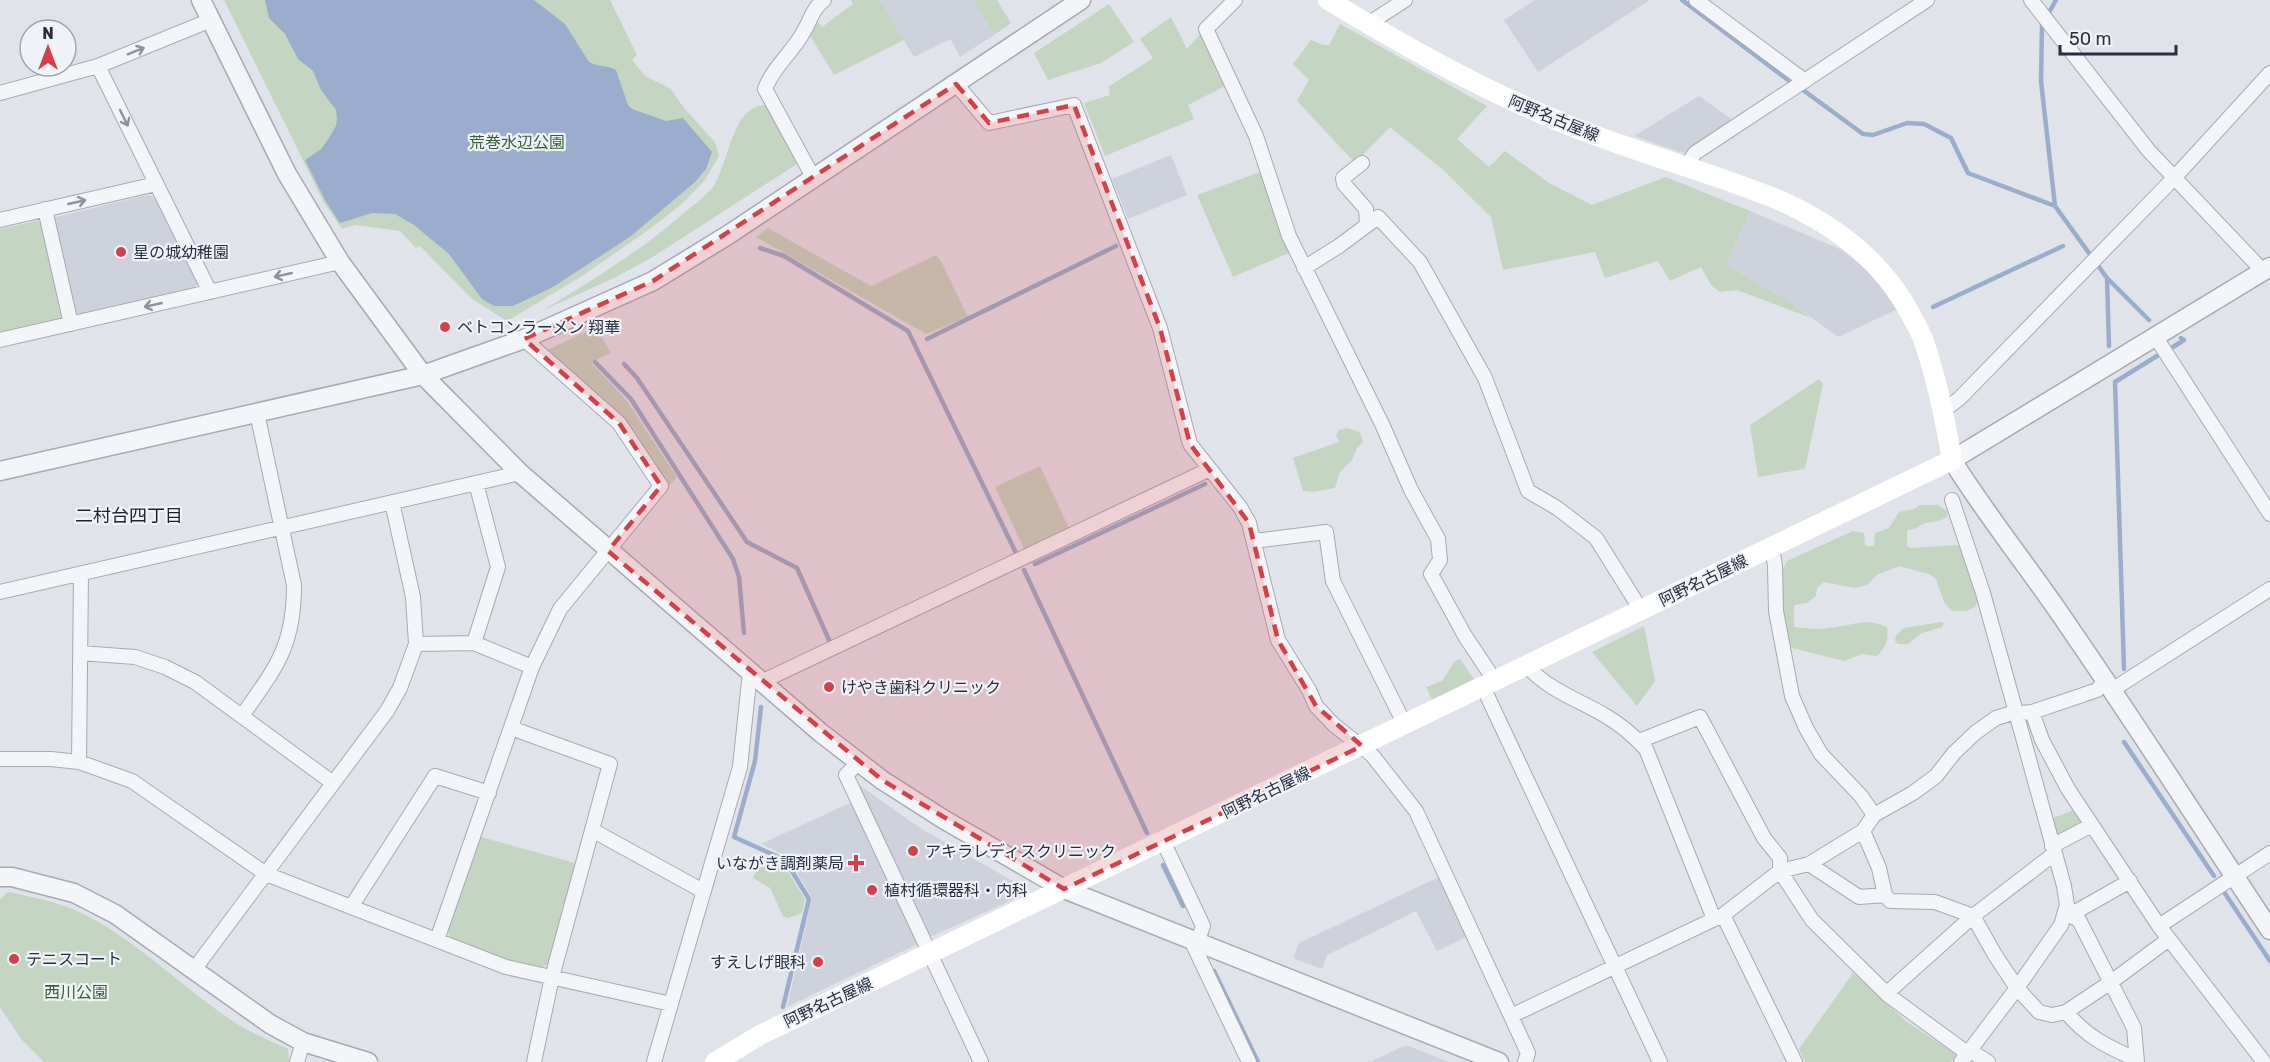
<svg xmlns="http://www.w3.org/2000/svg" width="2270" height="1062" font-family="Rubik,'Noto Sans JP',sans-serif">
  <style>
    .built { fill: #ced2dc }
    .green { fill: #c4d5c1 }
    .water { fill: #9aadcc }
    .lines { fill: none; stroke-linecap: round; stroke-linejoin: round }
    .stream { stroke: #9aadcc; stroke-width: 4.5 }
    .minor-casing { stroke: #a6a9b5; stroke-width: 16 }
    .tertiary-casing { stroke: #a6a9b5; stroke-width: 21 }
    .minor { stroke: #f4f5f8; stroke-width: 14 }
    .tertiary { stroke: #f4f5f8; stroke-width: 18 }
    .secondary { stroke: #fff; stroke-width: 20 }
    .oneway { stroke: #8e929e }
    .marked { fill: #d63f47; fill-opacity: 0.2; stroke: #d63f47; stroke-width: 4.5; stroke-dasharray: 12 8; stroke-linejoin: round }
    .poi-dot { fill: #d63f47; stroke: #f0f3f7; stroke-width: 2 }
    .labels { text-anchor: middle; stroke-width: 4.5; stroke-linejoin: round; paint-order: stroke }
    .street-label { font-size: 16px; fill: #282f43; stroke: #f0f3f7 }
    .park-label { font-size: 16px; fill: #385f34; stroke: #f0f3f7 }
    .poi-label { font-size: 16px; fill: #282f43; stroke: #f0f3f7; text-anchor: start }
    .neighbourhood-label { font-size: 18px; fill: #1a2033; stroke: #f0f3f7 }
  </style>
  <rect width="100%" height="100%" fill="#e1e3ea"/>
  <path class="built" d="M880,0H973L994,35L960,57L951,39L914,57Z
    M1535,0H1650L1538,72L1504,20Z
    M1699,96L1734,121L1683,153L1634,136Z
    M1171,155L1187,195L1128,219L1112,179Z
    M147,195L155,197L198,282L194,289L79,314L72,311L52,222L56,217Z
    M1750,211L1842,250L1873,275L1898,309L1838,337L1792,303L1726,265Z
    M858,784L920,828L1013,881L1014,899L935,935L930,936L859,794Z
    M852,802L918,944L787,1007L812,898L787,856L761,844Z
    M1439,877L1468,936L1437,951L1416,911L1327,955L1322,969L1293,958L1299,943Z
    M1406,1045L1449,1062H1370Z"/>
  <path class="green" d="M224,0H610L637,55L632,60L645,76L671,89L684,108L715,142L719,156L705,180L682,204L647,231L582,276L507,321L472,299L420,246L416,248L400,231L355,225L342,229L324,203Z
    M851,0H880L904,40L834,75L809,34L814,17L822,27L853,4Z
    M973,0H997L1011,23L994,35Z
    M1109,4L1134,42L1101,63L1048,80L1034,53Z
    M1171,17L1187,49L1202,32L1229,84L1188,105L1194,119L1105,156L1084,103L1110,95L1108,87L1153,58L1140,39Z
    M1340,24L1487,106L1457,139L1489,167L1505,151L1549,183L1592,205L1666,177L1750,211L1726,265L1792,303L1811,318L1737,290L1720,292L1711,285L1701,267L1670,281L1658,261L1605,278L1595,252L1503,270L1491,217L1442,169L1390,127L1355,163L1297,101L1309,80L1293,64L1311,40L1323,45H1329Z
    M764,105L769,108L797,164L651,258L616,277L542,311C589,282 636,254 678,218C689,208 704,198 713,187C729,164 731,108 764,105Z
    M1263,171L1291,252L1233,277L1197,195Z
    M37,221L43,223L64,312L59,320L0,333V229Z
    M768,228L871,286L936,255L941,261L968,317L926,334L756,237Z
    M596,327L611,353L591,362L627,401L677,477L668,487L620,417L545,351Z
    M1819,379L1823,384L1805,469L1758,477L1750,425Z
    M1347,428L1360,432L1363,442L1357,448L1352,460L1340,472L1335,488L1313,492L1303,491L1293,458L1339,442L1336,435L1339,430Z
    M1040,466L1070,530L1026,551L1024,549L995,487Z
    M1920,505H1938L1947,511V517C1939,522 1934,521 1926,523C1917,525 1920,529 1907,530V546L1911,548L1957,545L1963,548L1977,601L1975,607L1966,611H1952L1944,602L1936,579L1929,574L1899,566L1877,575L1867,585L1855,588L1824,582L1817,588L1816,596L1807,603L1794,605V627C1808,629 1822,630 1836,627C1857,624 1866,618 1887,627C1889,640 1886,646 1877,656L1862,654L1844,661L1792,648L1785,637L1783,609L1782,571L1787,561L1853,531L1864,533L1865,546H1874L1875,533L1889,528L1899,512L1914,509Z
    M1941,622L1944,623L1942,627L1920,634L1908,644H1898L1895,641L1896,635L1904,628Z
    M1644,626L1655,681L1637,706L1592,652Z
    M1460,659L1474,679L1432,700L1426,687L1442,681L1455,661Z
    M2077,809L2087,824L2056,840L2050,819Z
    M481,837L575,863L549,963L541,968L506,960L451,939L447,931Z
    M763,856L783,864L805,899L802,913L788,918L783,916L770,888L753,878Z
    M8,892C38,898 68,904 95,920C144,948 184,988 231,1020C249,1032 268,1040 288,1049L289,1062H44L21,1039L0,1007V899Z
    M1853,973L1907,1022L1957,1055L1951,1062H1805L1799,1049Z"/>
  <path class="water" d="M265,0H534L565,24L589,62C598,67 607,65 616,70L628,105L632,109L666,121L683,118L712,152L706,169L695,182L631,236L553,287L513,306H494L482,299L449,254L414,225L395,214L372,213L340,223L326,202L305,160L321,149L329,138L336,126L337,118L336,110L321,90L313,71L298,59L285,34L269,18Z"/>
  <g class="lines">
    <path class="stream" d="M1682,0L1788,80
      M2056,0L2042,25L2041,81L2055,206L2107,278L2149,320
      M1803,90L1863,134L1873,135L1907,123L1924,124L1951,138L1968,173L2055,206
      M760,248L784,256L908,331L1016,553
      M2107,278L2109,346
      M1933,307L2063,246
      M927,339L1116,246
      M2173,347L2184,340L2181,338
      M595,362L631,399L733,559L739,577L744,633
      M624,364L637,378L747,542L797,568L829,640
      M1035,564L1205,484
      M1024,570L1147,833
      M2124,669L2115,382L2157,356
      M761,707L755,761L734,837L785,860L809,899L783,1007
      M2124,742L2214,876
      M1163,865L1183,906
      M2224,892L2270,961
      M1214,971L1258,1062"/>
    <defs>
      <path id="minor" d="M1235,0L1206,29L1256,136L1289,236L1382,424L1411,490L1438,539L1440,560L1431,574L1465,636L1495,681
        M1696,0L1805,81
        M2031,0L2149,151L2263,271
        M1368,24L1405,0
        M98,66L210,292
        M956,84L989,123L1074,105L1160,328L1190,444L1240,507L1249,523L1278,640L1309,690L1316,706L1334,725L1372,755L1416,811L1528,1053L1525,1062
        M0,93L98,66L211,20
        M1362,163L1343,178L1344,184L1366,209L1367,224
        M1685,167L1695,153L1927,0
        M813,177L765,89C773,67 793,52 804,31C811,19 813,8 824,0
        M45,209L71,324
        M0,220L156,184
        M1304,268L1339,246L1378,217L1420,262L1485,378L1528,491L1557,508L1596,538L1641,610
        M2155,336L2270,514
        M0,340L340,262
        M1943,411L1960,398L2174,178L2270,73
        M1952,500L1983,593L2064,886L2067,905L2061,925L2017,988L1961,1062
        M1254,541L1326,532L1333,581L1405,725
        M1772,546L1775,566L1776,611L1792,696L1806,728L1821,754L1861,796L1874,815
        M0,592L520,473
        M474,643L498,567L476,483
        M416,644L474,643L532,667
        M80,653L135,657L165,667L195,682L333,783
        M1527,666C1548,690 1579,700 1606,716C1621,725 1634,736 1646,749L1714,919
        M2106,681L2097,690L2071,699L2032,712L2009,714L1996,718L1975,733L1954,753L1936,776L1913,793L1874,815L1863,831L1879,868L1885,895L1890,901L1935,902L1973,916L1995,955L2017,988L2039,1012L2052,1015L2066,1012L2111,982L2169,939
        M761,682L1210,469
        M1483,687L1660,1062
        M2112,690L2270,589
        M2032,712L2042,740L2068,789L2159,926L2264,1062
        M242,716C276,667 294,647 294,585L257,413
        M511,728L610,764L552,977L534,1062
        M1639,741L1700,717L1764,838L1780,858V871L1812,920L1888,995L1967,1053
        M0,759H51L79,762L132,781L266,874L506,967L671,1004
        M79,762L81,574
        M859,762L846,775L981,1062
        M592,830L703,891
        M1163,841L1203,926L1198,940
        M2052,846L2092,825
        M1809,864L1859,897L1885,895
        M351,907L435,776L489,793
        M2065,913L2079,920L2134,1028L2137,1062
        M2065,913L2077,911L2130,881
        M1723,915L1795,1062
        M2159,926L2270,853
        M1190,938L1249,1062
        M437,940L532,667L560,609L661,486L619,423L524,339
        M193,971L387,711L400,688L416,644L413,597L392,502
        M1887,993L1973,916L2054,854
        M2066,1012C2087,1037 2106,1046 2135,1059
        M1511,1016L1723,915L1780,871L1809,864L1863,831
        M1969,1050L1988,1062
        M297,1062L303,1042
        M654,1062L740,767L750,672"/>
      <path id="tertiary" d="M201,0L287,174L340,262L423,375L520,473L821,733L882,780L943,819L1064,889L1499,1062
        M2270,267L1952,460C1988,518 2031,570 2069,627C2138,727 2203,829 2270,930
        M0,471L423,375L524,339L653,281L728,235L1081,0
        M0,877H12L74,893L115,914L270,1024L303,1042L368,1062"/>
    </defs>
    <use href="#minor" class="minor-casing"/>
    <use href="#tertiary" class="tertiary-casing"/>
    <use href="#minor" class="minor"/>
    <use href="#tertiary" class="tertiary"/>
    <path class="secondary" d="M715,1062L760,1035L1952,460C1945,419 1937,378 1923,339C1920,331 1915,323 1911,315C1882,260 1835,225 1779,200C1710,172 1637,153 1568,125C1484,91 1406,47 1328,0"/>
  </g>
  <defs><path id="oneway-shaft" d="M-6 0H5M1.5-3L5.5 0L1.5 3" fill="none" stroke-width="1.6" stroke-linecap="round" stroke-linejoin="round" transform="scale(1.5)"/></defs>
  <g class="oneway">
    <use href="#oneway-shaft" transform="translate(136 51) rotate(-22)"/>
    <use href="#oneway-shaft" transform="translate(124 118) rotate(64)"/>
    <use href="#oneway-shaft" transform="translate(77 202) rotate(-13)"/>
    <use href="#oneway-shaft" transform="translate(283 275) rotate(167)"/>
    <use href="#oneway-shaft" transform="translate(153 305) rotate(167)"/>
  </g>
  <path class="marked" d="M956,84L989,123L1074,105L1160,328L1190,444L1249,523L1278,640L1316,706L1362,746L1064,889L882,780L608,551L661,486L619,423L524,339L653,281Z"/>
  <g class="poi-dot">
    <circle cx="121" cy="252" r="6"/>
    <circle cx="445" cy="327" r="6"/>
    <circle cx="829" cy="687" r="6"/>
    <circle cx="913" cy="851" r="6"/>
    <path d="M853 854h6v6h6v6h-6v6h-6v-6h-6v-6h6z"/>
    <circle cx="872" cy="890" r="6"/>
    <circle cx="14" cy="959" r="6"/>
    <circle cx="818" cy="962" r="6"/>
  </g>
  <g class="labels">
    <g class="street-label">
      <text transform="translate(1554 118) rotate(22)" y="6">阿野名古屋線</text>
      <text transform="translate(1703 580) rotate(-26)" y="6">阿野名古屋線</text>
      <text transform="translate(1266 792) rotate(-26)" y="6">阿野名古屋線</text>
      <text transform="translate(828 1002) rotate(-25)" y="6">阿野名古屋線</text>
    </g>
    <g class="park-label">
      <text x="517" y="148">荒巻水辺公園</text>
      <text x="76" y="998">西川公園</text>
    </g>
    <g class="poi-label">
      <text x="133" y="258">星の城幼稚園</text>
      <text x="457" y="333">ベトコンラーメン 翔華</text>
      <text x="841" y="693">けやき歯科クリニック</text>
      <text x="925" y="857">アキラレディスクリニック</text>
      <text x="844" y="869" text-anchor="end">いながき調剤薬局</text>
      <text x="884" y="896">植村循環器科・内科</text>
      <text x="26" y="965">テニスコート</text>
      <text x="806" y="968" text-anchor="end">すえしげ眼科</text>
    </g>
    <g class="neighbourhood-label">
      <text x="129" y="522">二村台四丁目</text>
    </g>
  </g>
  <g transform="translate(48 48)"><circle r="28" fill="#f0f3f7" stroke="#a0a5af" stroke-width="1.5"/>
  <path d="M0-4.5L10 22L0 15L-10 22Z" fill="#d63f47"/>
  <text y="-9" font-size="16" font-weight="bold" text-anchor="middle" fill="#282f43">N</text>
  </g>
  <path d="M2060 45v9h116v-9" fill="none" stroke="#282f43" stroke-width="3"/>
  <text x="2069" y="45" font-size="18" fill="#282f43" stroke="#f0f3f7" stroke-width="4.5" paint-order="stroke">50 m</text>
</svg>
